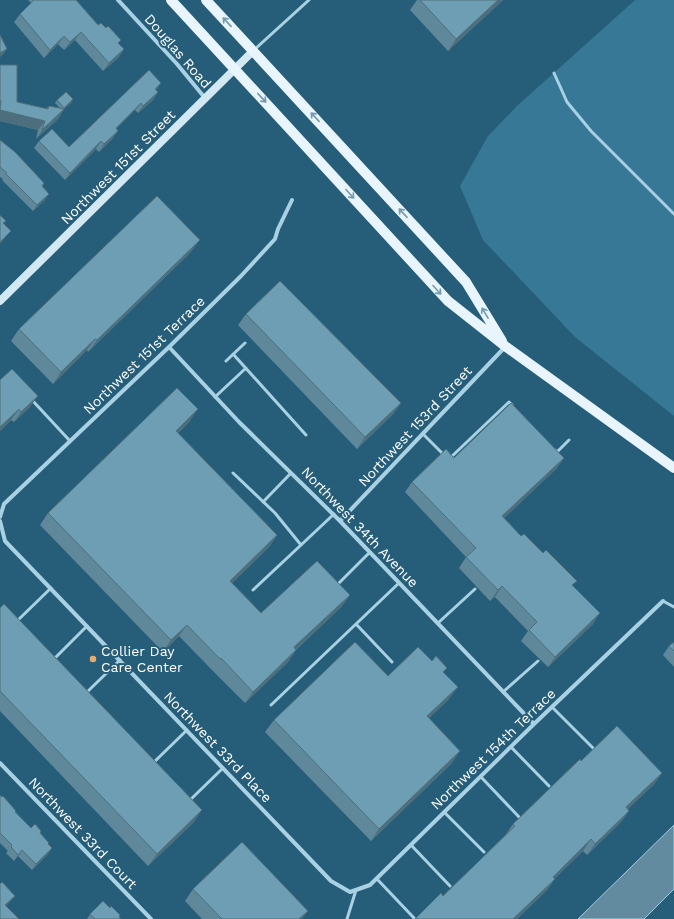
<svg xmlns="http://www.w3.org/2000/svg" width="674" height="919" font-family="'Work Sans',sans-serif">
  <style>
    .green { fill: #367895 }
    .water { fill: #628b9f; stroke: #9dcfe4 }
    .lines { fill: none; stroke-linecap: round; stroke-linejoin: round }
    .lane { stroke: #a9d1e4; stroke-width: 3 }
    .street { stroke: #a9d1e4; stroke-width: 4 }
    .secondary { stroke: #d2e9f4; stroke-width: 8 }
    .primary { stroke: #e9f5fc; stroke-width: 10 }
    .wall { fill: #5f889a }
    .shaded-wall { fill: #4d6f7d }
    .building { fill: #6e9eb3; stroke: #4d6f7d }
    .oneway { stroke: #749aae }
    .poi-dot { fill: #ecaa6e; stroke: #265e7a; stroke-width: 1.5 }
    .labels { text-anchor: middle; stroke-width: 4; stroke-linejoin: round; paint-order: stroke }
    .street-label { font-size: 14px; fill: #fff; stroke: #265e7a }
    .poi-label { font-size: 14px; fill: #fff; stroke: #265e7a; text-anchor: start }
  </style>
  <rect width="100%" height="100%" fill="#265e7a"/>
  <path class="green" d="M635,0H674V416L575,337L483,240L460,186L488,136L517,106Z"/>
  <path class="water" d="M674,825V889L644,919H578Z"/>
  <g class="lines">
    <path class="lane" d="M254,50L309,0
      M554,73L567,102L591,131L674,214
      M233,354L306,435
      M226,361L245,343
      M215,397L246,368
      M32,400L70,441
      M423,434L444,455
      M555,450L557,452L569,440
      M449,459L509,402L512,405
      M233,473L275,513L301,545L253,590
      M263,502L291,473
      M301,545L334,514
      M336,586L370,552
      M663,601L674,607
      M16,622L51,588
      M438,623L475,589
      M356,624L392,662
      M53,660L87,626
      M503,692L538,661
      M85,694L120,660
      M271,705L399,583
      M552,707L593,748
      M511,747L549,786
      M152,764L187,730
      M481,777L519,817
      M188,802L223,768
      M444,812L484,852
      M411,845L450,886
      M377,879L414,918
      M347,919L356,890"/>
    <path class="street" d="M118,0L177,64L205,98
      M169,347L239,422L340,521L534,724
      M0,517L4,504L169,347L241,276L275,239L278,229L292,200
      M0,521L5,541L331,881L350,892L370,885L534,724L663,601
      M340,521L505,347
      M0,763L151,919"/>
    <path class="secondary" d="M0,301L253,51"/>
    <path class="primary" d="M171,0L448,301L505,346L674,468
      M206,0L466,282L502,341"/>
  </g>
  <path class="wall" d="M28,0H76L98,25L124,49L118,58L103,71L75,40L64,50L58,44L44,58L14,22L20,14L31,3Z
    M417,0H503L448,51L410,10Z
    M0,65L17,102L46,109L49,106L60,108L55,103L57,100L73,99L71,103L64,109L58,119L36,139L38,130L0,121Z
    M156,91L158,92L153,100L138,113L135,110L116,129L113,138L99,152L96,149L65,180L34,148L39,141L69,147Z
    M0,140L44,183L42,186L45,200L33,211L2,180L3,179L0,177Z
    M191,252L88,352L87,350L53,384L11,341L19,329Z
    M246,314L401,403L393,414L357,449L238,325Z
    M0,380L30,407L14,422L11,420L0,431Z
    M190,421L178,433L277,535L269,547L232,583L261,613L350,595L341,607L296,650L288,662L245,703L212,670L179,636L163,652L40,525L48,513Z
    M454,458H564L556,469L504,518L521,536L573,586L593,624L548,667L521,641L528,631L495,597L490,601L459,568L466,557L405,492L412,482Z
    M0,608L194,822L148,866L0,711Z
    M674,642V667L663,655L669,646Z
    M444,673L449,699L429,718L452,763L371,841L265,732L274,720L388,676Z
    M581,761L662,773L654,784L628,809L629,811L621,822L587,855L583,851L555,878L547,890L517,919H415L443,896L505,836L513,824Z
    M0,795L31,828L40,833L48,844L52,848L48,854L32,870L18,856L14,861L6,853L8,851L0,843Z
    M193,889L302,919H202L185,901Z
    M90,914L119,917L121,919H87Z"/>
  <path class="shaded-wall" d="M498,0H503L448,51L456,39Z
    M81,32L75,40L64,50L70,42Z
    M64,36L58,44L44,58L50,50Z
    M7,49L2,56L0,57V53Z
    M124,49L118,58L103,71L109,63Z
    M161,83L156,91L155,89Z
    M158,92L153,100L138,113L143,106Z
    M73,99L71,103L62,111L64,108Z
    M141,103L135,110L116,129V128L122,121Z
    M64,109L58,119L36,139L42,130Z
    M0,110L45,121L38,130L0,121Z
    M118,131L113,138L99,152L104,144Z
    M101,141L96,149L65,180L70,173Z
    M49,194L45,200L33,211L37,205Z
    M11,231L6,237L0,244V242Z
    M200,240L191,252L88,352L97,340Z
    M95,339L87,350L53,384L61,372Z
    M38,396L30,407L14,422L21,412Z
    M401,403L393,414L357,449L365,437Z
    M19,409L11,420L0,431V427Z
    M198,409L190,421L168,442L176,431Z
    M564,458L556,469L495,527L502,516Z
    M277,535L269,547L222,593L230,581Z
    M502,586L495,597L490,601L498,590Z
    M350,595L341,607L286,659L294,647Z
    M600,613L593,624L548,667L555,657Z
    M187,625L179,636L163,652L171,640Z
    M296,650L288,662L245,703L253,692Z
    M458,687L449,699L419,728L427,716Z
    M460,751L452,763L371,841L379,829Z
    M662,773L654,784L618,819L626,807Z
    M202,810L194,822L148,866L157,854Z
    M629,811L621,822L587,855L595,844Z
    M591,839L583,851L545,888L553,877Z
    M52,848L48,854L32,870L36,864Z
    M22,850L18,856L14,861L18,855Z
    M555,879L547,890L517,919H513Z
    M15,896L9,903L0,913L5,905Z
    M308,911L302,919H299Z"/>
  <path class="building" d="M34,0H76L98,25L101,23L106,28L108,26L121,40L118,43L124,49L109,63L81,32L70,42L64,36L50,50L20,14Z
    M420,0H498L456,39Z
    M0,35L7,49L0,53Z
    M0,65H17V102L48,109L49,106L64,109L42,130L45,121L0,110L1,101H0Z
    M149,70L161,83L155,89L158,92L143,106L141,103L116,128L118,131L104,144L101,141L70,173L39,141L52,129L69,147Z
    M66,92L73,99L64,108L57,100Z
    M0,140L15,152L44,183L42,186L49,194L37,205L6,174L7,173L0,167Z
    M157,196L200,240L97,340L95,339L61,372L19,329Z
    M0,215L6,221L3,223L11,231L0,242Z
    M280,281L401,403L365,437L246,314Z
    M12,369L38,396L21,412L19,409L0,427V380Z
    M177,388L198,409L176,431L277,535L230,581L261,613L317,561L350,595L294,647L296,650L253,692L221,658L220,659L187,625L171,640L48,513Z
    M511,403L564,458L502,516L521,536L524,534L543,553L546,550L577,581L572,585L600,613L555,657L529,630L537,622L502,586L498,590L466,557L476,548L412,482L446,449L454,458Z
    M4,604L202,810L157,854L0,691V608Z
    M355,642L388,676L418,647L432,661L436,656L447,668L443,672L458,687L427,716L460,751L379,829L274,720Z
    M674,642V651L669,646Z
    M617,726L662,773L626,807L629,811L595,844L591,839L553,877L555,879L513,919H415L441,893L443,896L515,826L513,824L580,759L581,761Z
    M0,795L2,797L3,796L16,811L15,812L31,828L35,824L41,831L40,833L49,843L48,844L52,848L36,864L22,850L18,855L11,847L12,845L0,833Z
    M242,842L308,911L299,919H222L193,889Z
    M2,882L15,896L5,905L19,919H0V884Z
    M103,901L110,908L111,906L120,915L119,917L121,919H95L90,914Z"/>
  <defs><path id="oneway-shaft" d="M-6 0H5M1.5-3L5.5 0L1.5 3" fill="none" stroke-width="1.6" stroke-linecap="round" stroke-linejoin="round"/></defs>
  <g class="oneway">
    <use href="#oneway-shaft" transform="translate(227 22) rotate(-133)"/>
    <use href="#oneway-shaft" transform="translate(262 98) rotate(47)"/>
    <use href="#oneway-shaft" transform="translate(315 117) rotate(-133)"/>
    <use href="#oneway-shaft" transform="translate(350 194) rotate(48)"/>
    <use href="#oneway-shaft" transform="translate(403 213) rotate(-133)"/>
    <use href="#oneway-shaft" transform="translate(437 290) rotate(48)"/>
    <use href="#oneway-shaft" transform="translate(485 313) rotate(-121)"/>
  </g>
  <circle class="poi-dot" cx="93" cy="659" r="4"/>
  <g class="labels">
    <g class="street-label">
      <text transform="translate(178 51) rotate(49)" y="5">Douglas Road</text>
      <text transform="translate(118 167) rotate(-45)" y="5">Northwest 151st Street</text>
      <text transform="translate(144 355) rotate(-44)" y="5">Northwest 151st Terrace</text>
      <text transform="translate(415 426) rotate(-47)" y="5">Northwest 153rd Street</text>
      <text transform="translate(360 527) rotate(46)" y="5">Northwest 34th Avenue</text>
      <text transform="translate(218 747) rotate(46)" y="5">Northwest 33rd Place</text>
      <text transform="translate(493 749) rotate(-44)" y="5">Northwest 154th Terrace</text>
      <text transform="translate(83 833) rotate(46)" y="5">Northwest 33rd Court</text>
    </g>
    <g class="poi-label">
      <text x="101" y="656">Collier Day<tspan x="101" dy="16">Care Center</tspan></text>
    </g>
  </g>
</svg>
